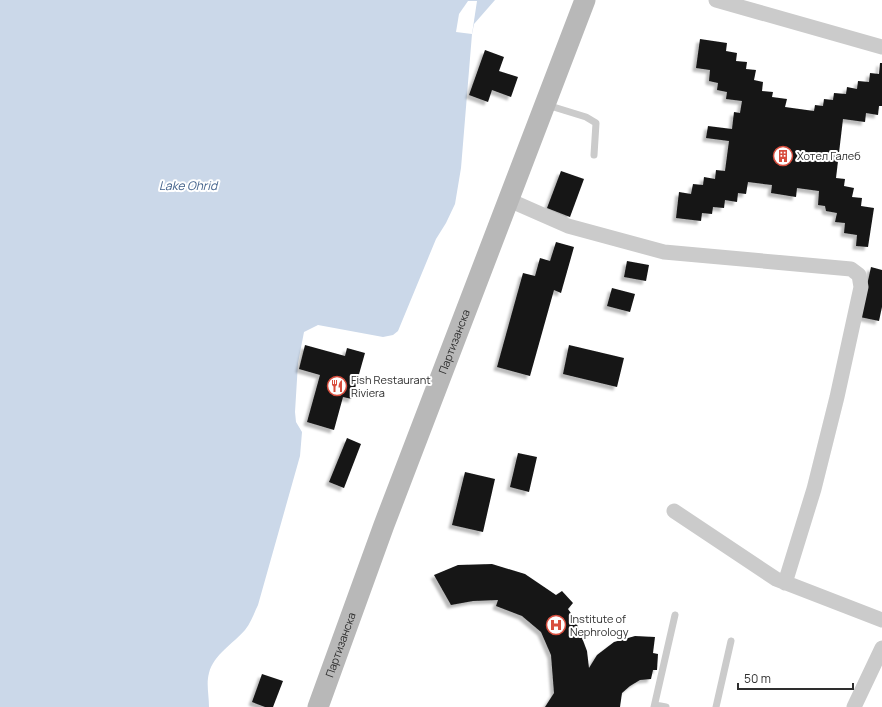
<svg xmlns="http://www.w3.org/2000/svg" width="882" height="707" font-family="Manrope,sans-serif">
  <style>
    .water { fill: #cbd8e9 }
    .pier { fill: #fff }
    .building { fill: #151515; filter: url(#shadow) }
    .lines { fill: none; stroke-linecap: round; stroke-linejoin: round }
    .service { stroke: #cbcbcb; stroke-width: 7 }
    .minor { stroke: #cbcbcb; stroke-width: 15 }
    .secondary { stroke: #b8b8b8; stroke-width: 21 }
    .labels { text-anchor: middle; stroke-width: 4; stroke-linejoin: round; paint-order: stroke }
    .poi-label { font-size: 11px; fill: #2e2e2e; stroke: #fff; text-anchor: start }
    .street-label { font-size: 11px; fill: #2e2e2e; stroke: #fff }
    .water-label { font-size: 12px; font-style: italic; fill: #42618a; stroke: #fff }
  </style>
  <defs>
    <filter id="shadow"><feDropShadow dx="-3.5" dy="3.5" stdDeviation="1" flood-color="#0004"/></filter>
  </defs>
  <rect width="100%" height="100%" fill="#fff"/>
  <path class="water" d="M0,0H495L474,24L472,34L461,168L455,204L446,223L436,239L398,331L393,335L383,337L318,325L304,332L298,363L295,412L296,422L302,432L300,456L258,605C254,613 251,623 245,630C233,644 214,654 209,673C206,684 209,695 209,707H0Z"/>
  <path class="pier" d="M468,1H477L472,34L456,32L459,14Z"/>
  <path class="building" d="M700,39L727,43L726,51L737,53L736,61L747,62L746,69L756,70L754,80L763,82L762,91L773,92L772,97L787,99L785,107L814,111L815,105L823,106L824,99L833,100L834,93L846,94L847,87L857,89L858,81L869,82L870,73L879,74L880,63H882V106H879L878,115L866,113L865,122L843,119L836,178L845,179L844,186L854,188L852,197L862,198L861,206L874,208L868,247L856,246L857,235L844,233L845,223L835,222L837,213L826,211L825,206L818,205L819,191L797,188L796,197L771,193L772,185L748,182L746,194L738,193L737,202L725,200L724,208L713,207L712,214L702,213L701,221L676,218L679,192L691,194L693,184L703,185L704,177L715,179L716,170L725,171L729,141L706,138L708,126L732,129L734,112L740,113L742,101L726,99L727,92L717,90L718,83L709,81L710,70L696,68Z
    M485,50L504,57L499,71L518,77L511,97L492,90L488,102L469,95Z
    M561,171L584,179L570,217L547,208Z
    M556,242L574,247L561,293L554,290L530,376L497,367L523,273L535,276L540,258L550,261Z
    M627,261L649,265L646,281L624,277Z
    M871,267L882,270V307L879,321L860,317Z
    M612,288L635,294L630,312L607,306Z
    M305,345L345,356L347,348L365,353L352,399L343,397L334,430L307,422L320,375L299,369Z
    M569,345L624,358L617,387L563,374Z
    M347,438L361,444L344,488L329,482Z
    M518,453L537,457L529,492L510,487Z
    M465,472L495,479L483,532L452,525Z
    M492,564L525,574L556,595L562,591L573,603L568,609L575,619L587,651L589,668L597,655L614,642L635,636L655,637L653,653L658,654L657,670H653L651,679L640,680L630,686L622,693L620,707H545L554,693L551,655L541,632L522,616L496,606L498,600L473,601L451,605L434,575L458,565Z
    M262,674L283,681L273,707H265L252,702Z"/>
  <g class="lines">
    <path class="service" d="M547,105L586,117L596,123L594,155
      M655,705L666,707
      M654,707L675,615
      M716,707L731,641"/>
    <path class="minor" d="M716,0L882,47
      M509,200L568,226L664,252L851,269L859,275L861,287L837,397L814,489L785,583
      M674,511L776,579L882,620
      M854,707L882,648"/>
    <path class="secondary" id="s1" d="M318,707L384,525L585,0"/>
  </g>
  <defs>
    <symbol id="building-ring" viewBox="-11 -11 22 22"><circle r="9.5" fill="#fff" stroke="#d84e3e" stroke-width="1.5"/><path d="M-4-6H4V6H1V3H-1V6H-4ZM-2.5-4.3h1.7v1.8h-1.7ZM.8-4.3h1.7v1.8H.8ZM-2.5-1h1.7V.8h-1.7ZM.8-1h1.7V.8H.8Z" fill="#d84e3e"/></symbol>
    <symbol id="restaurant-ring" viewBox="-11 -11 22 22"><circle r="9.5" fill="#fff" stroke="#d84e3e" stroke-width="1.5"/><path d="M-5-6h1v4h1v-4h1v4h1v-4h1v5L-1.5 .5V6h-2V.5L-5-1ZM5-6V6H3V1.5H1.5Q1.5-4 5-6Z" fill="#d84e3e"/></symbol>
    <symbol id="hospital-ring" viewBox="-11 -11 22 22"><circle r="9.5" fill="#fff" stroke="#d84e3e" stroke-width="1.5"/><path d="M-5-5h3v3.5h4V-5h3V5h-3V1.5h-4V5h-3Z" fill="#d84e3e"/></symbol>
  </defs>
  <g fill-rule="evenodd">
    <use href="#building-ring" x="772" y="145" width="22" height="22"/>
    <use href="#restaurant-ring" x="326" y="375" width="22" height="22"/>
    <use href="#hospital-ring" x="545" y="614" width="22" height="22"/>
  </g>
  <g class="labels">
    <g class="poi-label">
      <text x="797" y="160">Хотел Галеб</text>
      <text x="351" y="384">Fish Restaurant<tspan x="351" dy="13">Riviera</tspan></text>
      <text x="570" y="623">Institute of<tspan x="570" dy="13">Nephrology</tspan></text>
    </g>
    <g class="street-label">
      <text dy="4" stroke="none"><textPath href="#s1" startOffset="390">Партизанска</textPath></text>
      <text dy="4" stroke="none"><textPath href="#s1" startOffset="66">Партизанска</textPath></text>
    </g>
    <g class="water-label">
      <text x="188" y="190">Lake Ohrid</text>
    </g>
  </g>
  <path d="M738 683v6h115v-6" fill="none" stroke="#2e2e2e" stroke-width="2"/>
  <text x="744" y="683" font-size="12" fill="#2e2e2e" stroke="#ffffff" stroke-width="3" paint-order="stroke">50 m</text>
</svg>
